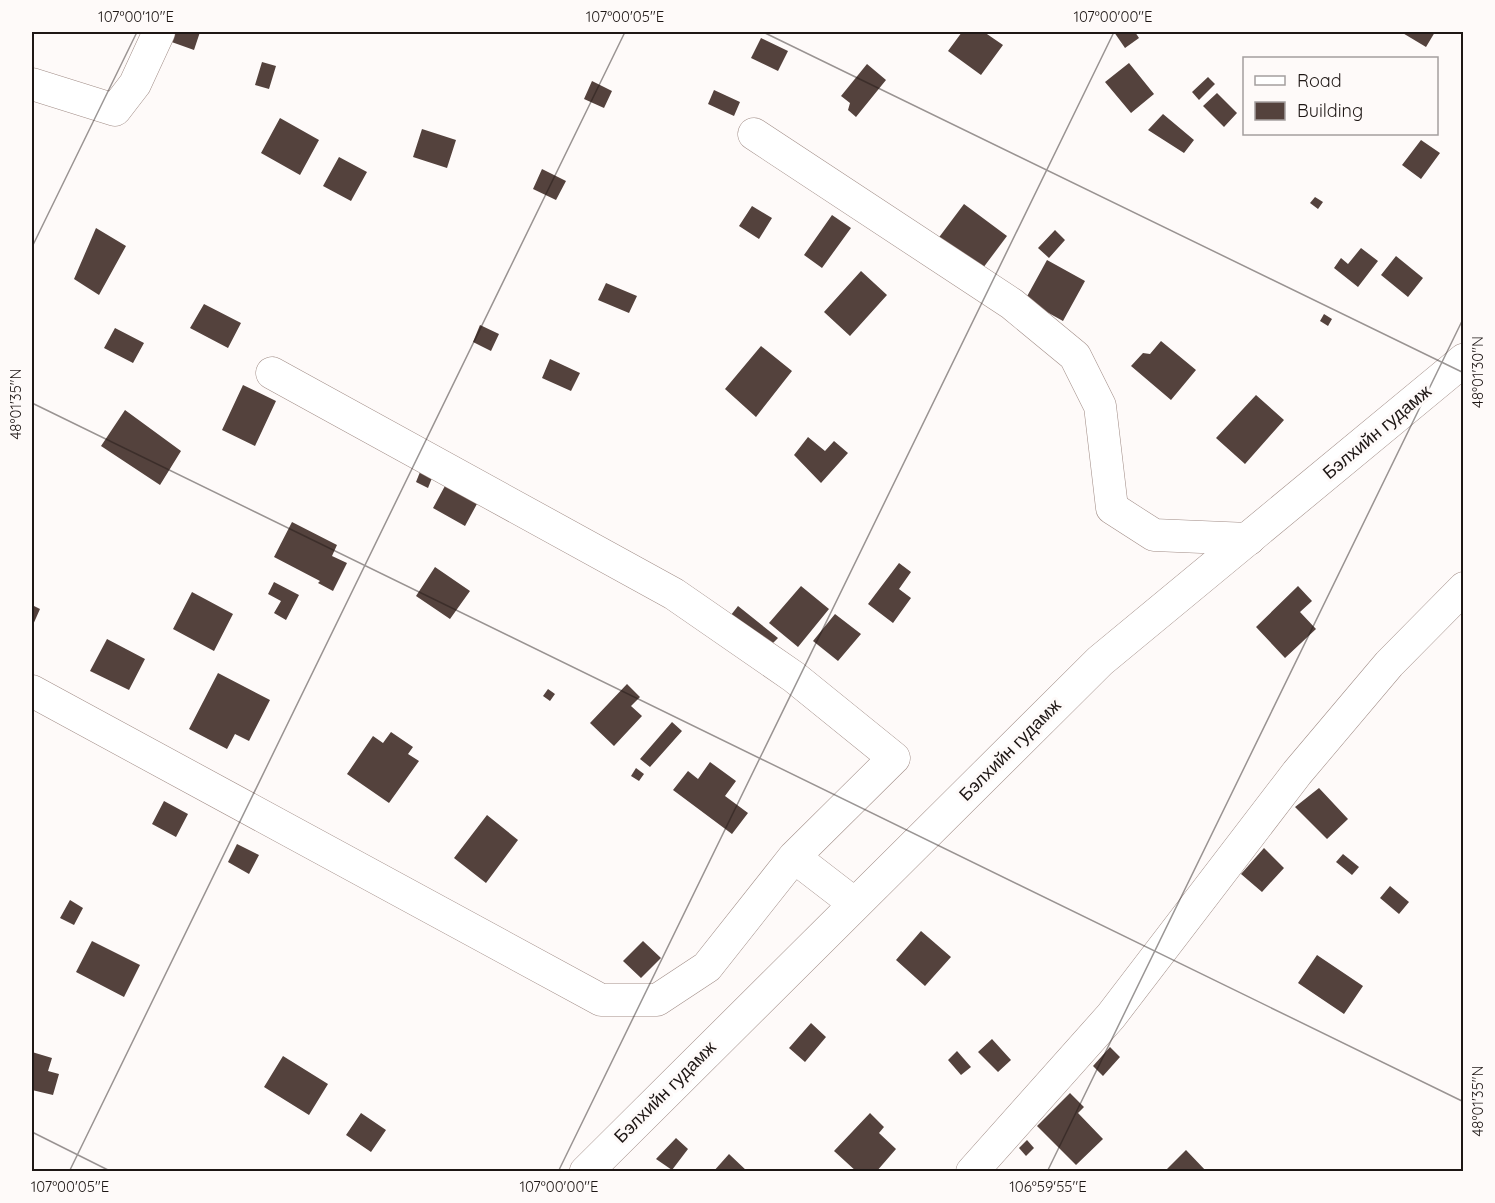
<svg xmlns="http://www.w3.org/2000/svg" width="1495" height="1203" font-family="Quicksand,sans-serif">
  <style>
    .building { fill: #54423d }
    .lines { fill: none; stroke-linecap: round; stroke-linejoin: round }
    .street-casing { stroke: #a18d87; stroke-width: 33 }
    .secondary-casing { stroke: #a18d87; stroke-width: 34 }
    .street { stroke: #fff; stroke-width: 32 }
    .secondary { stroke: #fff; stroke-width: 33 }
    .ticks { fill: none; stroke: #1e1715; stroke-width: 1.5; stroke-opacity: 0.45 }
    .labels { text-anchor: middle; stroke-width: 6; stroke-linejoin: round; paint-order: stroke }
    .street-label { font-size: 18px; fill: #1e1715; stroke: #fefaf9 }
    .neatline { fill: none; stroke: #1e1715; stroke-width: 2 }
    .ticks-label { font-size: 15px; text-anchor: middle; fill: #1e1715 }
  </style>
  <rect width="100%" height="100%" fill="#fefaf9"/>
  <path class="building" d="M169,32H200L194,50L166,40Z
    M962,32H984L1003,45L981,75L948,51Z
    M1114,32H1135L1139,38L1125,48Z
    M1401,32H1435L1426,47Z
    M761,38L788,51L778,71L751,58Z
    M262,62L276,66L269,89L255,85Z
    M1129,63L1154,94L1131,113L1105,82Z
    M867,64L886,80L856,117L848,110L850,103L841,96Z
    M1208,77L1215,84L1199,100L1192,92Z
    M592,81L612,91L604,108L584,99Z
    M714,90L740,102L734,116L708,104Z
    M1217,93L1237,113L1224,127L1203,106Z
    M1163,114L1194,140L1184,153L1148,130Z
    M280,118L319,140L300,175L261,153Z
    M422,129L456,140L447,168L413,157Z
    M1421,140L1440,153L1421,179L1402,165Z
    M339,157L367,172L351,201L323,186Z
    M542,169L566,181L556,200L533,189Z
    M1315,197L1323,202L1318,209L1310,203Z
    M964,204L1007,236L980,272L937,240Z
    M752,206L772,218L759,239L739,226Z
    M832,215L851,228L822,268L804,255Z
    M96,228L126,246L99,295L74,279Z
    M1055,230L1065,240L1049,258L1038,248Z
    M1361,248L1378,261L1358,287L1334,268L1341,258L1348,264Z
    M1396,256L1423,278L1408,297L1381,275Z
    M1047,260L1085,281L1063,321L1025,300Z
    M861,271L887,295L850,336L824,312Z
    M606,283L637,296L629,313L598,300Z
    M204,304L241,323L228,348L190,328Z
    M1324,314L1332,319L1328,326L1320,321Z
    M480,325L499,334L491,351L473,342Z
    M115,328L144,343L133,363L104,348Z
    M1161,341L1196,370L1171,400L1131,366L1143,353L1150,354Z
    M761,346L792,371L756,417L725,389Z
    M550,359L580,373L571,391L542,378Z
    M243,385L276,401L255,446L222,430Z
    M1256,395L1284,420L1245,464L1216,438Z
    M125,410L181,451L160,485L101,446Z
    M808,437L825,451L834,441L848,453L821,483L794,455Z
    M420,472L432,478L428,488L416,482Z
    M446,484L478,502L465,526L433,508Z
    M292,522L337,545L332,556L347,563L333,591L318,583L320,581L274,557Z
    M899,563L911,572L899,589L911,598L893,623L868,604Z
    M435,567L470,591L450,619L416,596Z
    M274,582L299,595L286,620L274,613L281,601L268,594Z
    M801,586L829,609L798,647L769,623Z
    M1298,586L1312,601L1300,612L1316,629L1285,658L1256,627Z
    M192,592L233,614L214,651L173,629Z
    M32,605L40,609L32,627Z
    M738,606L778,638L768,648L731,615Z
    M835,614L861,634L838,661L813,641Z
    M107,639L145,659L129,690L90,671Z
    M218,673L270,700L249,741L235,734L227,749L189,729Z
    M627,684L640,697L631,706L642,716L614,746L590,723Z
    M548,689L555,694L550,701L543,696Z
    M672,722L682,731L650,767L640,759Z
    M391,732L413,747L408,754L419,761L389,803L347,774L373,736L383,743Z
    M710,762L736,781L725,796L748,813L732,834L673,790L688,771L698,779Z
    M636,768L644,774L639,781L631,776Z
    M1319,788L1348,819L1327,839L1295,807Z
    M164,801L188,814L176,837L152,824Z
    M487,815L518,840L486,883L454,858Z
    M237,844L259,855L249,874L228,862Z
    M1264,848L1284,868L1262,892L1241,874Z
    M1343,854L1359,867L1352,875L1336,862Z
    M1390,886L1409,902L1399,914L1380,898Z
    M70,900L83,908L74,925L60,918Z
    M921,931L951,957L925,986L896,960Z
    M92,941L140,965L124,997L76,972Z
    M643,941L661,958L641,978L623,961Z
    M1317,955L1363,986L1344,1014L1298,983Z
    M811,1023L826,1037L805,1062L789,1048Z
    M992,1039L1011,1060L998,1072L978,1052Z
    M1110,1047L1120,1057L1103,1076L1093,1066Z
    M957,1051L971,1067L961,1075L948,1060Z
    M32,1052L52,1058L48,1071L59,1074L53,1095L32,1090Z
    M283,1056L328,1084L309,1115L264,1087Z
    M1070,1093L1084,1107L1078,1113L1103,1139L1076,1165L1037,1126Z
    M361,1113L386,1130L371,1152L346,1135Z
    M870,1113L884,1127L879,1133L896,1149L876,1172H857L834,1151Z
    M676,1138L688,1149L672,1170L656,1159Z
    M1027,1140L1034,1148L1026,1156L1019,1148Z
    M1186,1150L1207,1172H1164Z
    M729,1154L748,1172H713Z"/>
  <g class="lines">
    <defs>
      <path id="street" d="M32,84L115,110L135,84L159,32
        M754,134L1012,304L1075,356L1100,406L1112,508L1154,535L1249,539
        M272,373L674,594L794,677L894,758L794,857L855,904
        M32,691L601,1000H657L707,967L794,857
        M972,1172L1111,1016L1297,773L1389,664L1464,588"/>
      <path id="secondary" d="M586,1172L1100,661L1464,360"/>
    </defs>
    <use href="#street" class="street-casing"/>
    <use href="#secondary" class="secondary-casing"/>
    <use href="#street" class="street"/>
    <use href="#secondary" class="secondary"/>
  </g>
  <path class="ticks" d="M763,32L1464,373M32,247L137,32M32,403L1464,1102M32,1132L112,1172M69,1172L625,32M558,1172L1114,32M1047,1172L1464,317"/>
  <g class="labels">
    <g class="street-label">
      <text transform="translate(1377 432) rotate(-40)" y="6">Бэлхийн гудамж</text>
      <text transform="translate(1010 750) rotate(-45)" y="6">Бэлхийн гудамж</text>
      <text transform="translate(665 1092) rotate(-45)" y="6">Бэлхийн гудамж</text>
    </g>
  </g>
  <rect width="1495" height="1203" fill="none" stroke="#fefaf9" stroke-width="66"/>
  <rect x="1243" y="57" width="195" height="78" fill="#fefaf9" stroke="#a49f9e" stroke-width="1.5"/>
  <rect x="1255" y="76" width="30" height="9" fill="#ffffff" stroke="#a49f9e" stroke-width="1.5"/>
  <text x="1297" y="87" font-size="18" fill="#1e1715">Road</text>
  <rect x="1255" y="102" width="30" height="18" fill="#54423d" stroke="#a49f9e" stroke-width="1.5"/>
  <text x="1297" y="117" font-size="18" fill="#1e1715">Building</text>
  <rect x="33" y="33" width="1429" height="1137" class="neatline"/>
  <g class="ticks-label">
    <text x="136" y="22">107°00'10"E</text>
    <text x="625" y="22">107°00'05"E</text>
    <text x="1113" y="22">107°00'00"E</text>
    <text transform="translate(1478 372) rotate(-90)" y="5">48°01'30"N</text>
    <text transform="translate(16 404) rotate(-90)" y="5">48°01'35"N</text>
    <text transform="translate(1478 1101) rotate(-90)" y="5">48°01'35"N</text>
    <text x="70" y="1192">107°00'05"E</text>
    <text x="559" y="1192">107°00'00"E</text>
    <text x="1048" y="1192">106°59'55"E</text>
  </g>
</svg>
